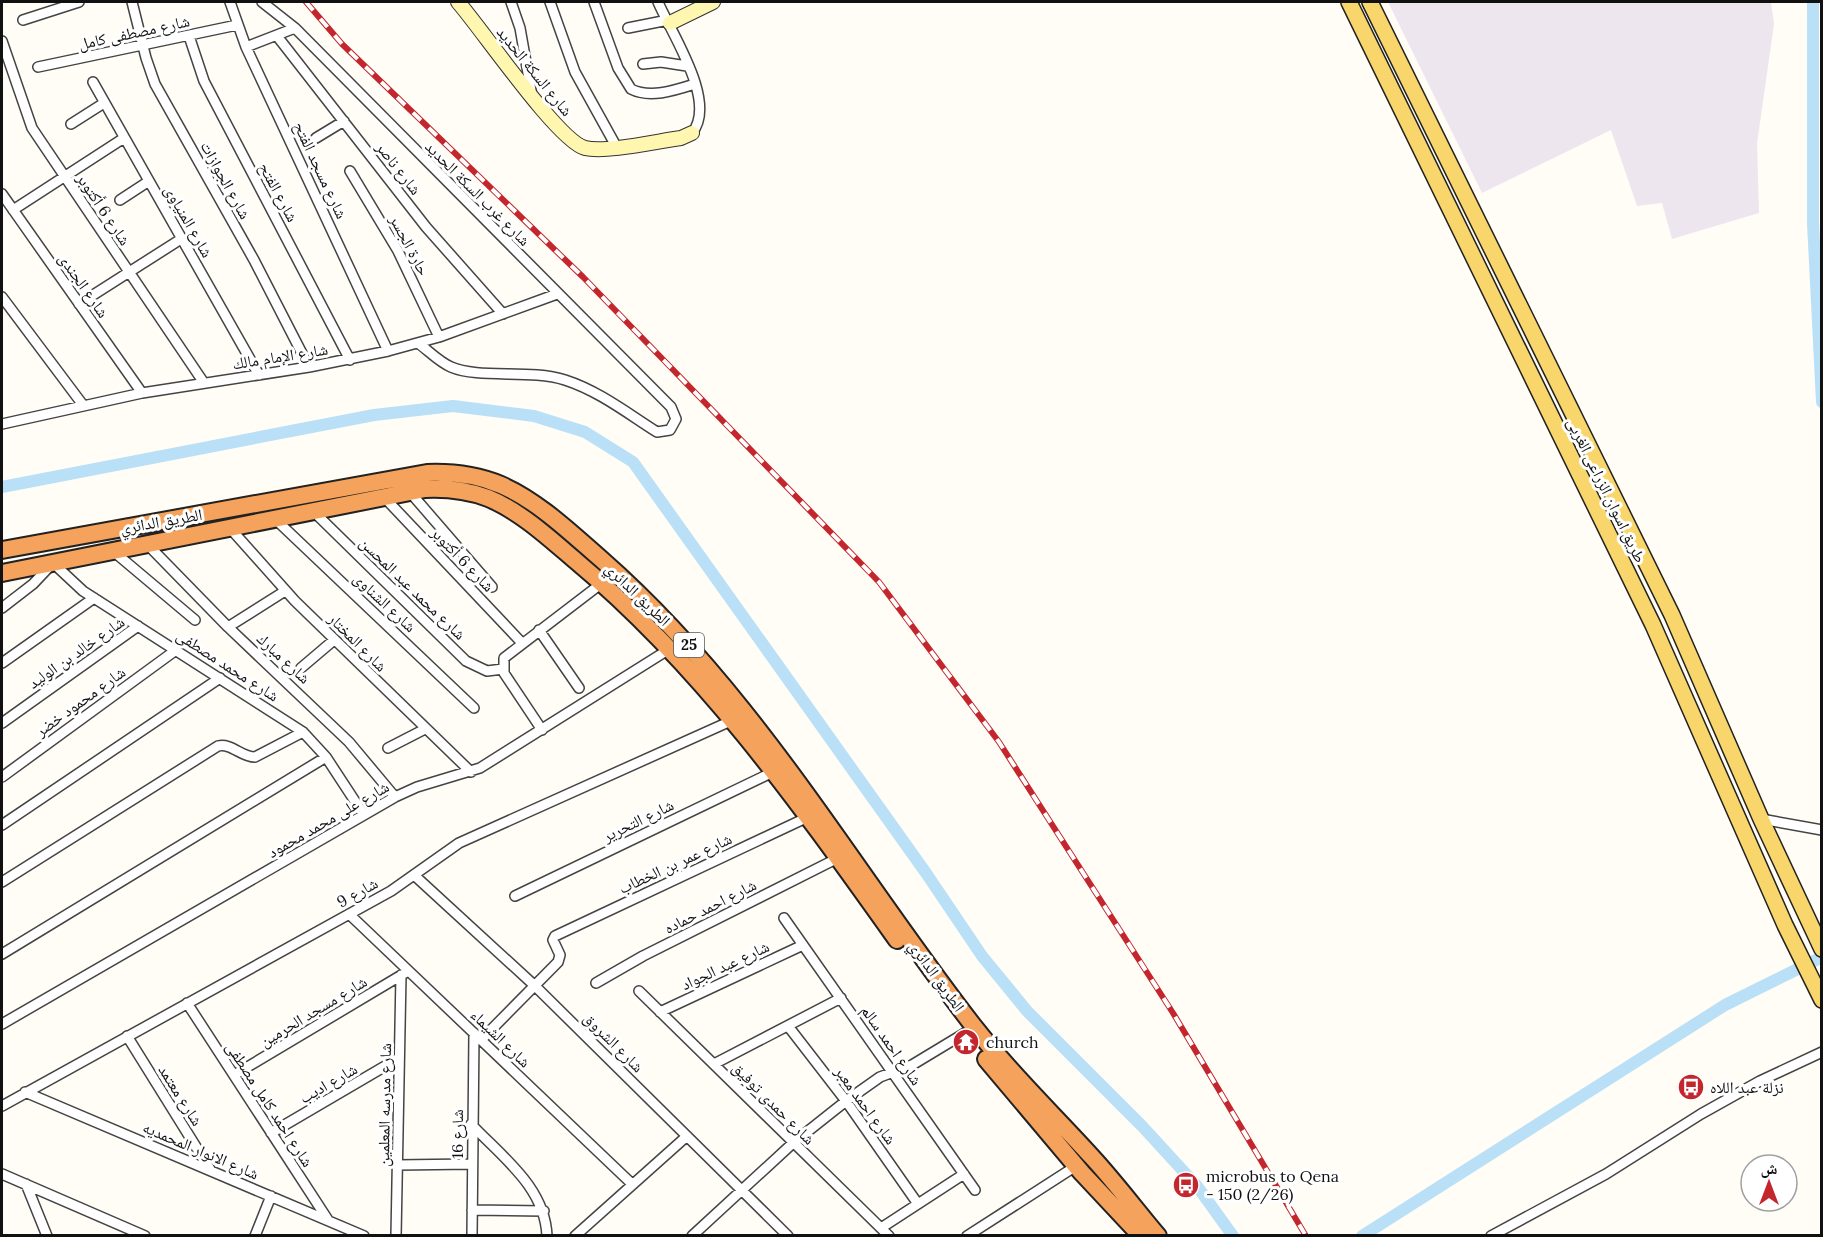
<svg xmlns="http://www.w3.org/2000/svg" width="1823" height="1237" font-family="Lora,'Noto Naskh Arabic',serif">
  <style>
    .industrial { fill: #eee6ef }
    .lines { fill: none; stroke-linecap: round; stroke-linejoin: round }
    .canal { stroke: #b9e0f7; stroke-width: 12 }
    .street-casing { stroke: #444; stroke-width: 12 }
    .secondary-casing { stroke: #333; stroke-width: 16 }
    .primary-casing { stroke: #222; stroke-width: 18 }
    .highway-casing { stroke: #222; stroke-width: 20 }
    .street { stroke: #fff; stroke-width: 9 }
    .secondary { stroke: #fff6b0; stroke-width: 14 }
    .primary { stroke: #f9d66b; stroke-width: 15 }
    .highway { stroke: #f5a25d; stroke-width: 16 }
    .rail-casing { stroke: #c4262e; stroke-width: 6 }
    .rail { stroke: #fff; stroke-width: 4; stroke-dasharray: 11; stroke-linecap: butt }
    .labels { text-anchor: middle; stroke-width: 6; stroke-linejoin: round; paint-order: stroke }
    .shield { fill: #fff; stroke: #585858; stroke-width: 1.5 }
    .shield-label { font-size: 15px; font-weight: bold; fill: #111 }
    .street-label { font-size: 16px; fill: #111; stroke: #fff }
    .poi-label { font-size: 16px; fill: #111; stroke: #fff; text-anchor: start }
  </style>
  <rect width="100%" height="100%" fill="#fffdf5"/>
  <path class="industrial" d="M1388,2H1771L1774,24L1757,144L1759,213L1672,239L1662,203L1637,206L1611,130L1482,193Z"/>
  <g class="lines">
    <path class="canal" d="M1813,2V223L1822,402
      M2,487L374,415L453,406L534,416L585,432L633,462L926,873L982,956L1027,1011L1142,1126L1197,1186L1233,1236
      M1362,1236L1725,1005L1822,957"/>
    <defs>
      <path id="street" d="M132,2L146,58L155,84L254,260L309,367
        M230,2L246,47L388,351
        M262,2L295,28L671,407L676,419L670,430L657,432C627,413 599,391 565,380C530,369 479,379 451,367C439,362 429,351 418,343
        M511,2L520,28L532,96
        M550,2L575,72L616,146
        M594,2L618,68L631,89C650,99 676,90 695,84
        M658,2C671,33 718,102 692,133
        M23,20L79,2
        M628,28L668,20
        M189,36L204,81L350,360
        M277,36L426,227L503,314
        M2,41L32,128L204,383
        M246,47L295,28
        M643,64L661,62L687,66
        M38,67L237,25
        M93,82L259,375
        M71,124L104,103
        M316,138L344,121
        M350,171L398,251L439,337
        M2,194L142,393
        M120,200L149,181
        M13,210L124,138
        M2,297L83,405
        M79,304L181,239
        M2,424L142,393L309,367L388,351L439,337L557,294
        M409,491L492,587
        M383,496L522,643
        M312,510L466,661L487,671L503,669
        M274,518L474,708
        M229,527L295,601L471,772
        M147,544L228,627L349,742L395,797
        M113,551L195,620
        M53,563L83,591L303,732L326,757L364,815
        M2,608L33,584L51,565
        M228,627L285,591
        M539,630L579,688
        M2,663L94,598
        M301,668L334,640
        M2,723L138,626
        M542,730L504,673V658L602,583
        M388,748L425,729
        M2,777L176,650
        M1761,819L1822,830
        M2,825L220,678
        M414,875L535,986L788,1236
        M2,882L218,746C232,743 241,757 255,757L303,732
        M515,896L773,772
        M349,914L632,1184
        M784,918L975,1190
        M2,954L326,757
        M596,983L643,956L838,858
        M639,991L889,1236
        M187,1003L328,1220
        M660,1012L803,945
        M2,1024L395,797L417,787L480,768L671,648
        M788,1026L846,1101L918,1204
        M127,1036L211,1171
        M481,1040L558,962L560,955L553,940L555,936L808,817
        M714,1064L841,998
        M234,1075L405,973
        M25,1092L364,1236
        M2,1106L391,891L459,843L733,720
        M471,1124C502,1157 545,1187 547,1236
        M271,1133L399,1058
        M398,1165L471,1164
        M2,1174L145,1236
        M26,1184L47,1236
        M472,1210L544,1211
        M881,1228L964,1174
        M255,1236L271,1196
        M396,1236L401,975
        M472,1236L474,1033
        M575,1236L687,1136
        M692,1236L793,1143L846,1101L880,1077L912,1065L965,1033
        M967,1236L1076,1166
        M1491,1236L1606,1174L1701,1114L1760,1081L1822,1052"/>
      <path id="secondary" d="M458,2C481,28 558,141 585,148C606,153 658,141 681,138L692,133
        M670,23L713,2"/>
      <path id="primary" d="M1349,2L1653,625L1785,925L1822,1000
        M1370,2L1672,615L1761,819L1822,949"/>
      <path id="highway" d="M2,550L427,473C453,472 477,475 501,485C538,501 571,533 601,559C754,693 852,870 975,1028C1011,1074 1053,1114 1092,1157C1115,1182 1136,1210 1158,1236
        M2,573L425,489C447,488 467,490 488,498C520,511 549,538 576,561C704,668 800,804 897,940
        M986,1059L1082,1173L1141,1236"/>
    </defs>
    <use href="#street" class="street-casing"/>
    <use href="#secondary" class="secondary-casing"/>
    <use href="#primary" class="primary-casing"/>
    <use href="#highway" class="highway-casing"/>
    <use href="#street" class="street"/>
    <use href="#secondary" class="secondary"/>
    <use href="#primary" class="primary"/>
    <use href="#highway" class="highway"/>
    <defs>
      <path id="rail" d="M306,2L342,44L583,277L879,582L999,742L1173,1013L1306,1236"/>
    </defs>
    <use href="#rail" class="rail-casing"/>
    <use href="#rail" class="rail"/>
  </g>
  <defs>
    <symbol id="temple-disc" viewBox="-11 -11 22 22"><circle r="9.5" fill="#c4262e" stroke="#fff"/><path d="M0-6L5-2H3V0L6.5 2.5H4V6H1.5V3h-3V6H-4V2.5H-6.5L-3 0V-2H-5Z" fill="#fff"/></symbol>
    <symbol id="bus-disc" viewBox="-11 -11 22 22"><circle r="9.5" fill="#c4262e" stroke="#fff"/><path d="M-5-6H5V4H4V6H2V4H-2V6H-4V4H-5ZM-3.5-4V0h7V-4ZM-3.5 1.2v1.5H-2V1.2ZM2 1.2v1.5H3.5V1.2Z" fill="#fff"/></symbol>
  </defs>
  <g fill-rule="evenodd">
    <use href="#temple-disc" x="951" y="1027" width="30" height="30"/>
    <use href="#bus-disc" x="1676" y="1072" width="30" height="30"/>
    <use href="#bus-disc" x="1171" y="1170" width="30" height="30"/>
  </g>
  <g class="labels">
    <rect class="shield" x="674" y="633" width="30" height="24" rx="4.5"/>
    <g class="shield-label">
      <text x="689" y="650">25</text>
    </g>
    <g class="street-label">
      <text transform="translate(134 32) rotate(-12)" y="6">شارع مصطفى كامل</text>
      <text transform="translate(535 71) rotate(51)" y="6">شارع السكة الحديد</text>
      <text transform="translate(399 168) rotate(52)" y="6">شارع ناصر</text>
      <text transform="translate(321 170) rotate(65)" y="6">شارع مسجد الفتح</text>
      <text transform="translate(226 180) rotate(61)" y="6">شارع الجوازات</text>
      <text transform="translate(279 192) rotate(62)" y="6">شارع الفتح</text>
      <text transform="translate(478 193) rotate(45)" y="6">شارع غرب السكة الحديد</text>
      <text transform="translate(104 209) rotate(56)" y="6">شارع 6 أكتوبر</text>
      <text transform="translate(189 221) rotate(60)" y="6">شارع المنياوى</text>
      <text transform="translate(410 245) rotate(62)" y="6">حارة الجسر</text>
      <text transform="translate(84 285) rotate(55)" y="6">شارع الجندى</text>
      <text transform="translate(280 356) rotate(-9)" y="6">شارع الإمام مالك</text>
      <text transform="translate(1607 490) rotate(64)" y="6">طريق اسوان الزراعى الغربى</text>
      <text transform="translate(161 521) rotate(-10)" y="6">الطريق الدائري</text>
      <text transform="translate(463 559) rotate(46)" y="6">شارع 6 أكتوبر</text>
      <text transform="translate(413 588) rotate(44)" y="6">شارع محمد عبد المحسن</text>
      <text transform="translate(638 594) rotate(44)" y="6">الطريق الدائري</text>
      <text transform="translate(385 602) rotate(43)" y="6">شارع الشناوى</text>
      <text transform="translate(358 642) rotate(45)" y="6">شارع المختار</text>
      <text transform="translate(76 652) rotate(-35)" y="6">شارع خالد بن الوليد</text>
      <text transform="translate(284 658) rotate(43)" y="6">شارع مبارك</text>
      <text transform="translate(228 665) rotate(33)" y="6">شارع محمد مصطفى</text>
      <text transform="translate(80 701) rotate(-36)" y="6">شارع محمود خضر</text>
      <text transform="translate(328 819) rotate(-30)" y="6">شارع على محمد محمود</text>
      <text transform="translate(638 820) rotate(-26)" y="6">شارع التحرير</text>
      <text transform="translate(675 863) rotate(-25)" y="6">شارع عمر بن الخطاب</text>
      <text transform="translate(357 892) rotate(-29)" y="6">شارع 9</text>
      <text transform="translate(710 906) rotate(-27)" y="6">شارع احمد حماده</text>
      <text transform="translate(725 965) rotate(-25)" y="6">شارع عبد الجواد</text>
      <text transform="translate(937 976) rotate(54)" y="6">الطريق الدائري</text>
      <text transform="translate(313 1011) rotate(-31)" y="6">شارع مسجد الحرمين</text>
      <text transform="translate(501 1038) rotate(44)" y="6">شارع الشيماء</text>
      <text transform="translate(614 1042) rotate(45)" y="6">شارع الشروق</text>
      <text transform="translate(892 1045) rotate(55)" y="6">شارع احمد سالم</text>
      <text transform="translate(328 1083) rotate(-30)" y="6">شارع اديب</text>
      <text transform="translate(181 1095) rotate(58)" y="6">شارع معتمد</text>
      <text transform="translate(774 1103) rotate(45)" y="6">شارع حمدى توفيق</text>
      <text transform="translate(270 1104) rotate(57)" y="6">شارع احمد كامل مصطفى</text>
      <text transform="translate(384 1105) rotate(-89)" y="6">شارع مدرسه المعلمين</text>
      <text transform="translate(866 1105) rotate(54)" y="6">شارع احمد معبر</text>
      <text transform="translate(457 1134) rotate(-90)" y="6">شارع 16</text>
      <text transform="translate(201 1150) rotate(23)" y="6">شارع الانوار المحمديه</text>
    </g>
    <g class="poi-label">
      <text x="986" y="1048">church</text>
      <text x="1710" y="1093">نزلة عبد اللاه</text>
      <text x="1206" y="1182">microbus to Qena<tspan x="1206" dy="18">- 150 (2/26)</tspan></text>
    </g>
  </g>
  <rect width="1823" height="1237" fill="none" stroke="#111111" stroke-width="6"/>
  <g transform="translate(1769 1183)"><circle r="28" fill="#ffffff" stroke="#a0a0a0" stroke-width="1.5"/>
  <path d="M0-4.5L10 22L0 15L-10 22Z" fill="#c4262e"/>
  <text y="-9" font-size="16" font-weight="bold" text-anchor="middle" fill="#111111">ش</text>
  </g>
</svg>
